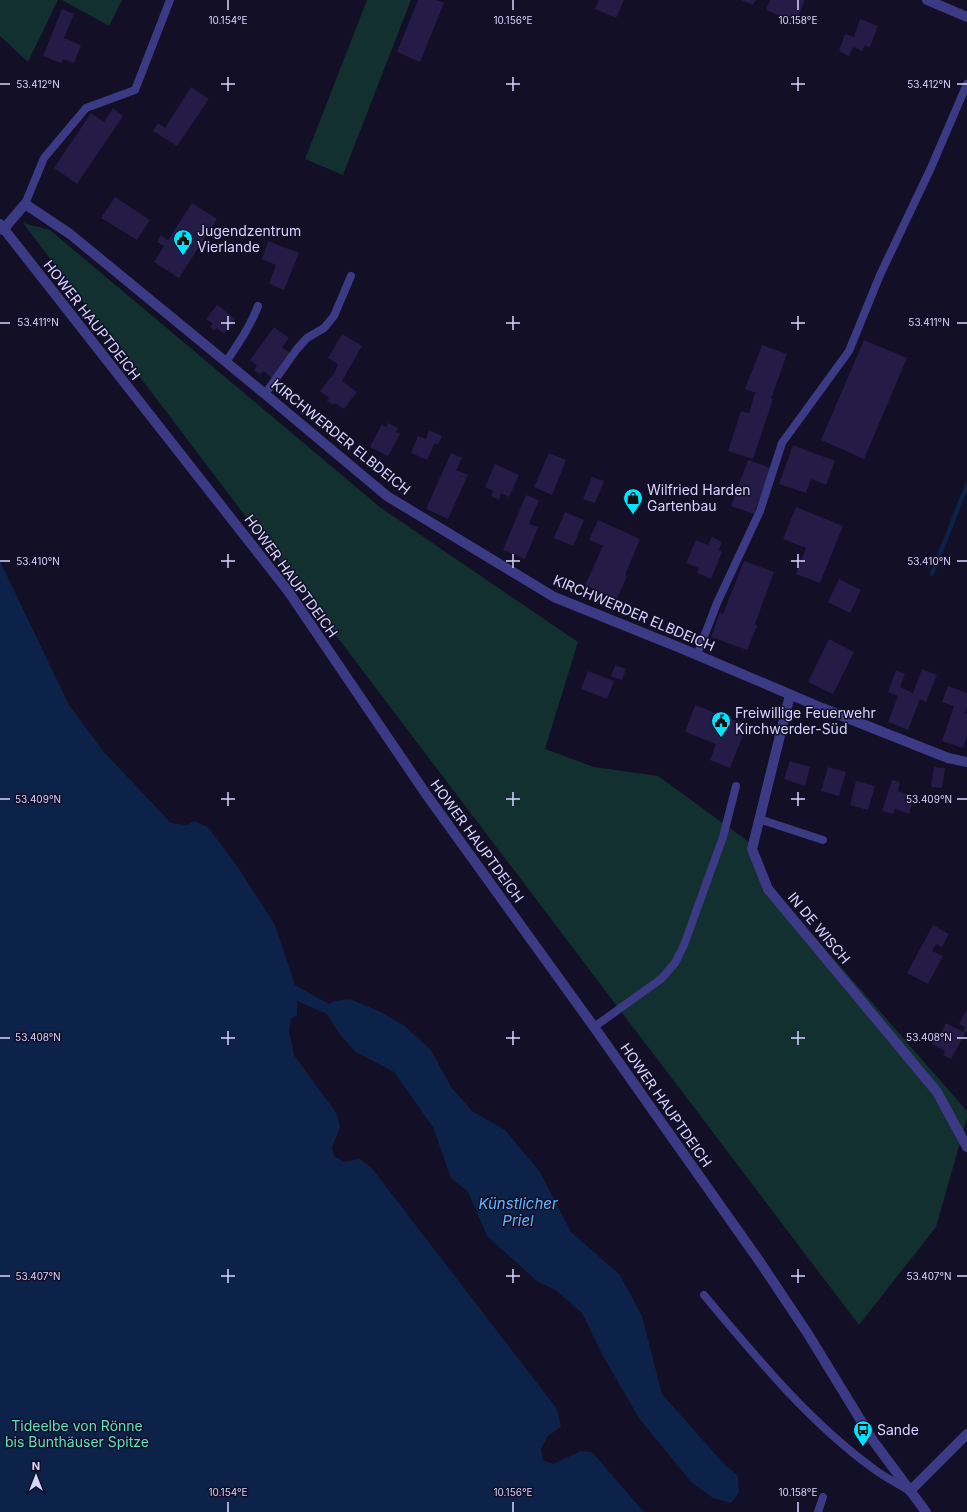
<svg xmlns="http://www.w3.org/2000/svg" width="967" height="1512" font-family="Inter,sans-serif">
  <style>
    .green { fill: #12302f }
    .water { fill: #0c2248 }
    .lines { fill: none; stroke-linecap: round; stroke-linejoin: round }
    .stream { stroke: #0c2248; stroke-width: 4.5 }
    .building { fill: #241b47 }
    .service { stroke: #3d3a85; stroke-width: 8 }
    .minor { stroke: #3d3a85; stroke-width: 10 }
    .tertiary { stroke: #3d3a85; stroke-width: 10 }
    .ticks { fill: none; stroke: #d9d4ff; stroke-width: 1.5 }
    .labels { text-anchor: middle; stroke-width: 3; stroke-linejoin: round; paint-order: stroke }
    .poi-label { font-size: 14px; fill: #d9d4ff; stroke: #130f26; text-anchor: start }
    .street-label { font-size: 14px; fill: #d9d4ff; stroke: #130f26 }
    .park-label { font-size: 14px; fill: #5fe0c0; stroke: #130f26 }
    .water-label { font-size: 15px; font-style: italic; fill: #62b6ff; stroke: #130f26 }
    .ticks-label { font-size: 10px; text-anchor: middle; fill: #d9d4ff; stroke: #130f26; stroke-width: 3; stroke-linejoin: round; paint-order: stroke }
  </style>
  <rect width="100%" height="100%" fill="#130f26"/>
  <path class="green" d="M0,0H58L28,62L0,36Z
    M62,0H122L109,26Z
    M367,0H411L343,175L305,159Z
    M23,223L50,230L381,508L578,642L545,749L594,767L658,776L749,842L756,850L771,887L967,1111V1118L936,1227L859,1325Z"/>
  <path class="water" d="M0,561L69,705L103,751L171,823L187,825L194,821L208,827L239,869L275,925L295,985L329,1004L334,1001L350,999L381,1012L405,1026L431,1050L451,1087L472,1111L505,1130L540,1172L571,1232L620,1275L642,1316L662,1394L724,1464L738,1476L739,1493L731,1503L713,1498L691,1482L639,1418L603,1356L582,1313L557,1291L537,1281L487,1236L468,1192L451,1178L433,1127L394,1072L354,1051L336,1029L327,1014L297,1001V1015L291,1019L289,1030L294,1055L337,1114L340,1127L332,1147L334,1156L344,1162L359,1159L371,1167L557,1409L561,1427L548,1436L541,1449L543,1460L553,1464L581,1451L592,1452L644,1512H0Z"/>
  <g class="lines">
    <path class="stream" d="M932,574L967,485"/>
  </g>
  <path class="building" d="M418,0H436L444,3L420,62L397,52Z
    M599,0H624L616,18L595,9Z
    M741,0H756L753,5Z
    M770,0H805L796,22L766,10Z
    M62,9L74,14L64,38L81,45L74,63L63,59L61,63L43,56Z
    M860,19L878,26L870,47L865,45L862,51L853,47L849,56L839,51L845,34L854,37Z
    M191,87L209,99L177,146L153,131L158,123L165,128Z
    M113,108L123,116L77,184L54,168L91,113L104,122Z
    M115,197L150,220L137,240L101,218Z
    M192,203L217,219L179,278L154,262L164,246L157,242L161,235L168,240Z
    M268,241L299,253L284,290L269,284L276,265L262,259Z
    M217,305L235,319L224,334L216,328L215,331L210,327L213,324L206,319Z
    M274,327L289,338L282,347L290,353L272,378L263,371L260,375L254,370L257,365L250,360Z
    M342,334L362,346L342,381L357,392L344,409L335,403L333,405L327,401L329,398L320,391L335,372L338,364L328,358Z
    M864,340L907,358L864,459L821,440Z
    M762,345L787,354L771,399H773L753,459L728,451L741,411L749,413L755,393L762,395L745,389Z
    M388,423L398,428L396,432L400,434L388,456L370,447L382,424L386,427Z
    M429,430L442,436L438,445L435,443L427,460L411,453L418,436L426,439Z
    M793,445L835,461L826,485L811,479L806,493L779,484Z
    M451,453L462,458L456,470L468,475L448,519L426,509Z
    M549,453L566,460L552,495L534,487Z
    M748,460L771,468L754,514L731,506Z
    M495,464L519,475L509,497L501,493L499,500L491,496L494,491L485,487Z
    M592,477L604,481L595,503L583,499Z
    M526,495L539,500L529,524L538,527L525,559L503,550Z
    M796,507L843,526L820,583L796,574L806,548L783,539Z
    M565,512L584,520L573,546L554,538Z
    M598,520L640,539L625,575L627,576L617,599L585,585L603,546L589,540Z
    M712,537L722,542L719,550L722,552L711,579L697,573L699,568L686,563L696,540L708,545Z
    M744,561L774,572L755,624L757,626L747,650L711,637L720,612L723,614Z
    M839,579L861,590L850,613L828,602Z
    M829,639L854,652L833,694L808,682Z
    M615,665L626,669L622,680L611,676Z
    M922,669L937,675L926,702L920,699L908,730L888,722L898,696L888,692L896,670L905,674L900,687L913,693Z
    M588,671L614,681L607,699L581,689Z
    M948,686L967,693V707L965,713L967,714V736L963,748L942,741L954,706L942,702Z
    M695,705L747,725L730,768L710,760L716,744L685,732Z
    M790,761L810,767L805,786L784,779Z
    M828,767L846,772L839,796L821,791Z
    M934,767L945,768L942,788L931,787Z
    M892,780L900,782L898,791L914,796L909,814L895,809L893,814L882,811Z
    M856,781L875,786L868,810L850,805Z
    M933,925L949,934L942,947L936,944L932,951L943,956L928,984L907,973Z
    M967,1009V1030L951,1059L943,1055L945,1051L932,1044L939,1031L941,1033L946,1023L963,1032L965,1027L959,1024Z"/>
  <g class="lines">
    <path class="service" d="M25,204L44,158L86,108L135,90L170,0
      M226,362C238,344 250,327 258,306
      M265,394L297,349L307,338L324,328L334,316L351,276
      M697,655L717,603L760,511L782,443L849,351L880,275L930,170L967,84
      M759,819L823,840
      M594,1027L661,979L675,963L684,945L723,837L736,786
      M704,1295C755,1356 810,1423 874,1469C884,1477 897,1483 908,1490
      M818,1512L823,1497"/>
    <path class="minor" d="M3,230L25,204L70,234L265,394L387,496L554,597L683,649L822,708L948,758L967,762
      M790,695L752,849L768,889L937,1092L967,1147
      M910,1491L967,1434"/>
    <path class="tertiary" d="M927,0L967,17
      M0,224L288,591L426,794L594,1027L760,1262L808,1334L874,1442L926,1512"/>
  </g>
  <path class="ticks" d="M228,0V10M513,0V10M798,0V10M228,77V91M513,77V91M798,77V91M0,84H10M221,84H235M506,84H520M791,84H805M957,84H967M228,316V330M513,316V330M798,316V330M0,323H10M221,323H235M506,323H520M791,323H805M957,323H967M228,554V568M513,554V568M798,554V568M0,561H10M221,561H235M506,561H520M791,561H805M957,561H967M228,792V806M513,792V806M798,792V806M0,799H10M221,799H235M506,799H520M791,799H805M957,799H967M228,1031V1045M513,1031V1045M798,1031V1045M0,1038H10M221,1038H235M506,1038H520M791,1038H805M957,1038H967M228,1269V1283M513,1269V1283M798,1269V1283M0,1276H10M221,1276H235M506,1276H520M791,1276H805M957,1276H967M228,1502V1512M513,1502V1512M798,1502V1512"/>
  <defs>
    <symbol id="civic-pin" viewBox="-11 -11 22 30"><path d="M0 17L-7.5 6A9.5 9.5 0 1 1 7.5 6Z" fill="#00e5ff" stroke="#130f26"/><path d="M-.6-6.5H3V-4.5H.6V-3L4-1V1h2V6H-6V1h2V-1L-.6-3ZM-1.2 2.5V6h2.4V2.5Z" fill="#111"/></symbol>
    <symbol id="shop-pin" viewBox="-11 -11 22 30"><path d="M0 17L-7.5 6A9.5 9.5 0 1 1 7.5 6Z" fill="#00e5ff" stroke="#130f26"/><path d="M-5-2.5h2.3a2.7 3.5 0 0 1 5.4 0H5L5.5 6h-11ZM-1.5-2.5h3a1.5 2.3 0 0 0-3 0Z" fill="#111"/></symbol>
    <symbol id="bus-pin" viewBox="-11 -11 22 30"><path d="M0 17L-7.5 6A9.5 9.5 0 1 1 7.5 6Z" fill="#00e5ff" stroke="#130f26"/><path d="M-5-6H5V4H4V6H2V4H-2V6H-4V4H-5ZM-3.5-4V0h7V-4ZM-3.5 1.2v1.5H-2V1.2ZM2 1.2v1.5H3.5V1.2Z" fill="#111"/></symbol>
  </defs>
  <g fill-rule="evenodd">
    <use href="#civic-pin" x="172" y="228" width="22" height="30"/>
    <use href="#shop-pin" x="622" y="487" width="22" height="30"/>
    <use href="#civic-pin" x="710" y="710" width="22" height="30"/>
    <use href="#bus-pin" x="852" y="1419" width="22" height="30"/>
  </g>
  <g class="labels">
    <g class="poi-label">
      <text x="197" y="236">Jugendzentrum<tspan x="197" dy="16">Vierlande</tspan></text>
      <text x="647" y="495">Wilfried Harden<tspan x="647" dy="16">Gartenbau</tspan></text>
      <text x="735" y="718">Freiwillige Feuerwehr<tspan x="735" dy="16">Kirchwerder-Süd</tspan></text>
      <text x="877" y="1435">Sande</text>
    </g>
    <g class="street-label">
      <text transform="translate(92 320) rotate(52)" y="5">HOWER HAUPTDEICH</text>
      <text transform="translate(341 437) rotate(39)" y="5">KIRCHWERDER ELBDEICH</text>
      <text transform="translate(291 576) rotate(54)" y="5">HOWER HAUPTDEICH</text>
      <text transform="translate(634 613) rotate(23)" y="5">KIRCHWERDER ELBDEICH</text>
      <text transform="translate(477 841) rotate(54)" y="5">HOWER HAUPTDEICH</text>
      <text transform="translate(819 928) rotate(50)" y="5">IN DE WISCH</text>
      <text transform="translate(666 1105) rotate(55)" y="5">HOWER HAUPTDEICH</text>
    </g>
    <g class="park-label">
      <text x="77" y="1431">Tideelbe von Rönne<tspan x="77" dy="16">bis Bunthäuser Spitze</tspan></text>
    </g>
    <g class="water-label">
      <text x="518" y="1209">Künstlicher<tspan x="518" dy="17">Priel</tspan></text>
    </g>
  </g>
  <g class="ticks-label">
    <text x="228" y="24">10.154°E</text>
    <text x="513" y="24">10.156°E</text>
    <text x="798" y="24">10.158°E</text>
    <text x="38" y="88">53.412°N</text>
    <text x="929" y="88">53.412°N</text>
    <text x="38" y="326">53.411°N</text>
    <text x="929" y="326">53.411°N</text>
    <text x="38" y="565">53.410°N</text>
    <text x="929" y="565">53.410°N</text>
    <text x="38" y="803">53.409°N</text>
    <text x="929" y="803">53.409°N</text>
    <text x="38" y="1041">53.408°N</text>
    <text x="929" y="1041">53.408°N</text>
    <text x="38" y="1280">53.407°N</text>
    <text x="929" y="1280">53.407°N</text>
    <text x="228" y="1496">10.154°E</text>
    <text x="513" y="1496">10.156°E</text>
    <text x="798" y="1496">10.158°E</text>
  </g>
  <g transform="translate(36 1476)" stroke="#130f26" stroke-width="3" paint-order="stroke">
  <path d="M0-3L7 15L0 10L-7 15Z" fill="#d9d4ff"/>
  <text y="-6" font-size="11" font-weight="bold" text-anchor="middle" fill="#d9d4ff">N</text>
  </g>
</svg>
